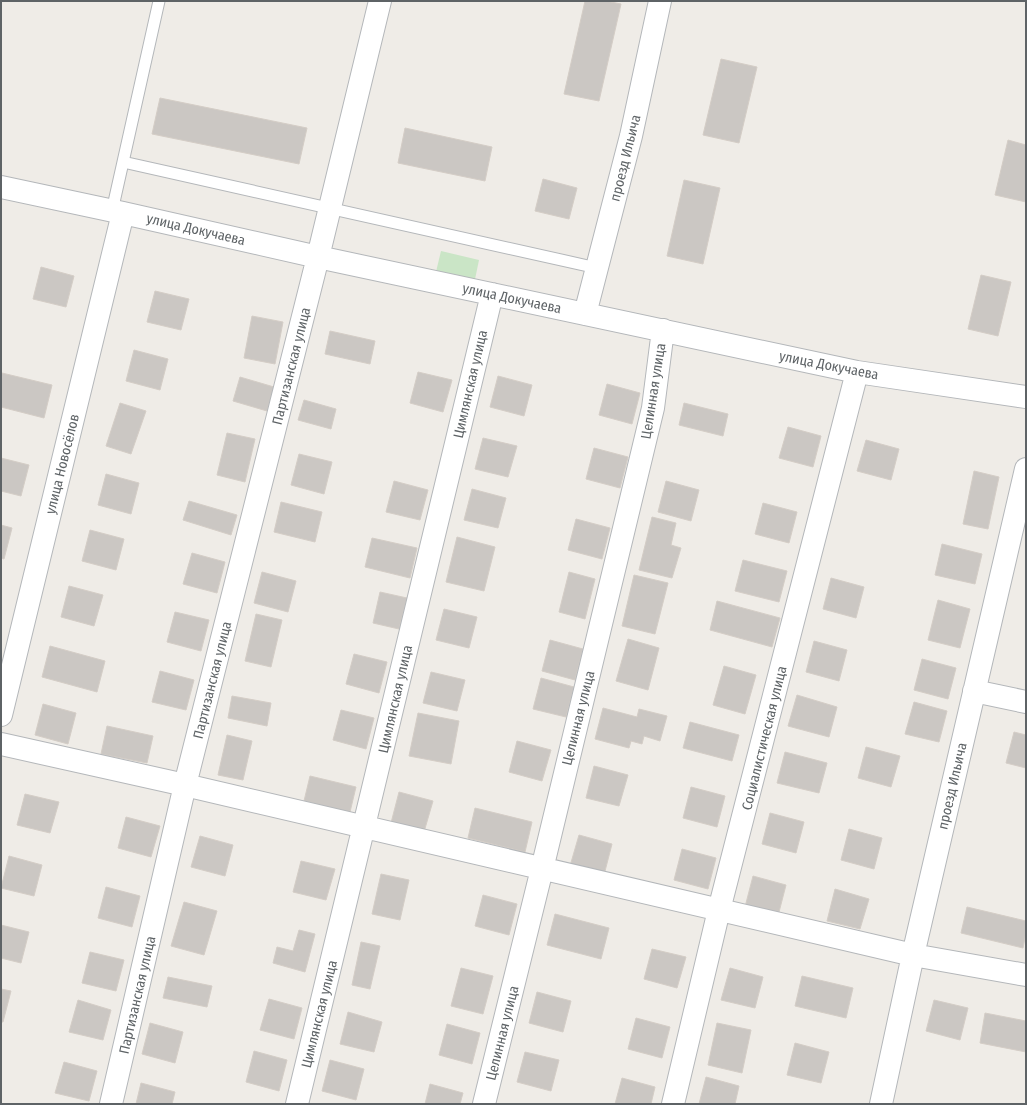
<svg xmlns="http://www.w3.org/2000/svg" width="1027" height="1105" font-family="'Fira Sans Condensed',sans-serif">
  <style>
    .green { fill: #cae5c6 }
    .building { fill: #cbc7c3; stroke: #d4cdc6 }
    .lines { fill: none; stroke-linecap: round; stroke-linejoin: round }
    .lane-casing { stroke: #b4b7ba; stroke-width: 13 }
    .street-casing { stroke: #b4b7ba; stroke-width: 24 }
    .lane { stroke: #fff; stroke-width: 11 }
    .street { stroke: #fff; stroke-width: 22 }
    .labels { text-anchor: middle; stroke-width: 3; stroke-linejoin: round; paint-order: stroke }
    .street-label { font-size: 14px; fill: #5e6366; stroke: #fff }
  </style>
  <rect width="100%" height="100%" fill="#efece7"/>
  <path class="green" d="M441,251L479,260L474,284L435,276Z"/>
  <path class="building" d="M585,1H606L621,4L599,101L564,94Z
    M721,59L757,67L739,143L703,135Z
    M160,98L307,128L299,164L152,134Z
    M405,128L492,147L485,181L398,163Z
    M1008,140L1026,145V202L995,195Z
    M543,179L577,188L569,219L535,211Z
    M684,180L720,188L703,264L667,256Z
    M41,267L74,276L66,307L33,299Z
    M981,275L1011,282L998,336L968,329Z
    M155,291L189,299L181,330L147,322Z
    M252,316L283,322L275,364L244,358Z
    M330,331L375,341L370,364L325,354Z
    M134,350L168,359L160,390L126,381Z
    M418,372L452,380L443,412L410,403Z
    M2,373L52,385L44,418L1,407V377Z
    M498,376L532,385L524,416L490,407Z
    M240,377L274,387L267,411L233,401Z
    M607,384L640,393L632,424L599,415Z
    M304,400L336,409L331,429L298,420Z
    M120,403L146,411L131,454L106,446Z
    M684,403L728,414L723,436L679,425Z
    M788,427L821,436L813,467L779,458Z
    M227,433L255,439L245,482L217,475Z
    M483,438L517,446L508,477L475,469Z
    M866,440L899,449L891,480L857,471Z
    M594,448L628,457L620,488L586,479Z
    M299,454L332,462L324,494L291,485Z
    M1,458L29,465L21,496L1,491Z
    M974,471L999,477L988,529L963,524Z
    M106,474L139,483L131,514L98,505Z
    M394,481L428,490L420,520L386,512Z
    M666,481L699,490L691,521L658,512Z
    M472,489L506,498L498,528L464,520Z
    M189,501L237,515L231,535L183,520Z
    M281,502L322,512L315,542L274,532Z
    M763,503L797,512L789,543L755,534Z
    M652,517L676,523L671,545L681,548L672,578L639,570Z
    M576,519L610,528L602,559L568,550Z
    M1,525L12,528L4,559L1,558Z
    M90,530L124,539L116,570L82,561Z
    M457,537L495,547L484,591L446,582Z
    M372,538L417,548L410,578L365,567Z
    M942,544L982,554L975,584L935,575Z
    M192,553L225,562L217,593L183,584Z
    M743,560L787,571L779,602L735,591Z
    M262,572L296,581L288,612L254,603Z
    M569,572L595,579L585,619L559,612Z
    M634,575L668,583L655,634L622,626Z
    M831,578L864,587L856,618L823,609Z
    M69,586L103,595L94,626L61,617Z
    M380,592L407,598L399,629L373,623Z
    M938,600L970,609L960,648L928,640Z
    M717,601L780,618L772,647L710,630Z
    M444,609L477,617L469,648L436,640Z
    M175,612L209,620L201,651L167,642Z
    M256,614L282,620L271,667L245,661Z
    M628,639L659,648L648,690L616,681Z
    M550,640L583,649L575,680L542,671Z
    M814,641L847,650L839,681L806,672Z
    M50,646L105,661L97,692L42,677Z
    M354,654L387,662L379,693L346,684Z
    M922,659L956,668L948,699L914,690Z
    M724,666L756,675L745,714L713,705Z
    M160,671L194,680L186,710L152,702Z
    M431,672L465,680L457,711L423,703Z
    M541,678L574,687L566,717L533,709Z
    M797,695L837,707L829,737L788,726Z
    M232,696L271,703L267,726L228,718Z
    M914,702L947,711L939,742L905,734Z
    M43,704L76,713L68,744L35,735Z
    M603,708L637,717L639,709L667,716L660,741L644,736L642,744L631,741L629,748L595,739Z
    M341,710L374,718L366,749L333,740Z
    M418,713L459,721L451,764L409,756Z
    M690,722L739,735L732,761L683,748Z
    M107,726L153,736L147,763L101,754Z
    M1014,732L1026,735V768L1006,763Z
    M227,735L252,741L243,780L218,775Z
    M517,741L551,750L542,781L509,772Z
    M866,747L900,756L891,787L858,778Z
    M785,752L827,763L819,793L777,783Z
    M594,766L628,775L619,806L586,798Z
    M310,776L356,787L350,812L304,801Z
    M691,787L725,796L717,827L683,818Z
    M399,792L433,801L424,832L391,823Z
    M25,794L59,802L50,833L17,825Z
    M475,808L532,822L525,852L468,838Z
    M770,813L804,822L796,853L762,844Z
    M126,817L160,826L151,857L118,848Z
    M849,829L882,838L874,869L841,860Z
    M579,835L612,844L604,875L570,866Z
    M200,836L233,845L225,876L191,867Z
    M682,849L716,858L708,889L674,880Z
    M9,856L42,865L34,896L1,888Z
    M301,861L335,869L326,900L293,892Z
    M381,874L409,880L400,920L372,914Z
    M753,876L786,885L778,916L745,907Z
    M106,887L140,896L132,927L98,918Z
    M835,889L869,899L860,929L827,921Z
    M483,895L517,904L509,935L475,926Z
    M184,902L217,911L204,955L171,946Z
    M967,907L1026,921V933L1023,948L961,933Z
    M555,914L609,928L601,959L547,945Z
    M1,925L29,932L21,963L1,958Z
    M299,930L315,934L305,972L273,963L277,947L293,951Z
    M361,942L380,946L370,989L352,985Z
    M652,949L686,957L677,988L644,979Z
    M90,952L124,960L116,991L82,983Z
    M461,968L493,976L483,1014L451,1006Z
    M730,968L763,977L755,1008L721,1000Z
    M802,976L853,988L846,1018L795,1006Z
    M168,977L212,986L207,1007L163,998Z
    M1,989L11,991L3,1022H1Z
    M537,992L571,1001L563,1032L529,1023Z
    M269,999L302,1008L294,1039L260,1030Z
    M78,1000L111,1010L103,1040L69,1032Z
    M934,1000L968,1008L960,1040L926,1031Z
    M348,1012L382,1022L374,1052L340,1044Z
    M985,1013L1026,1021V1052L980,1043Z
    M636,1018L670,1027L662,1058L628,1049Z
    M150,1023L183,1032L175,1063L142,1054Z
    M717,1023L751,1030L742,1073L708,1065Z
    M447,1024L480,1033L472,1064L439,1055Z
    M795,1043L829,1052L821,1083L787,1075Z
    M254,1051L287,1060L279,1091L246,1082Z
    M525,1052L559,1060L551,1091L517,1082Z
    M330,1060L364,1069L356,1100L322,1091Z
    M64,1062L97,1071L89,1101L55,1093Z
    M706,1077L739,1086L735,1104H699Z
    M622,1078L655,1087L651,1104H615Z
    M141,1083L175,1092L172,1104H136Z
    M430,1084L463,1093L460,1104H425Z"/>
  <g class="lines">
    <defs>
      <path id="lane" d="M123,162L159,1
        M112,211L123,162L597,268"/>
      <path id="street" d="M1,187L123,213L318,257L857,372L1026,397
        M585,314L631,136L660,1
        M974,691L1026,702
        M1,715L123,213
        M1,744L185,785L913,955L1026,975
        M111,1104L185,785L318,257L380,1
        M297,1104L492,294
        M484,1104L542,869L653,408L663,330
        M673,1104L719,910L857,372
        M881,1104L913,955L1026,469"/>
    </defs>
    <use href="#lane" class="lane-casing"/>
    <use href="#street" class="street-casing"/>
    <use href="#lane" class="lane"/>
    <use href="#street" class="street"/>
  </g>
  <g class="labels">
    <g class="street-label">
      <text transform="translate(625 158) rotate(-76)" y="5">проезд Ильича</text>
      <text transform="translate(196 229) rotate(13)" y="5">улица Докучаева</text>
      <text transform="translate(512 298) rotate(12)" y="5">улица Докучаева</text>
      <text transform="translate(829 365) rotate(11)" y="5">улица Докучаева</text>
      <text transform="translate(291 366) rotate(-76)" y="5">Партизанская улица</text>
      <text transform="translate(470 384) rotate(-77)" y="5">Цимлянская улица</text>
      <text transform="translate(653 391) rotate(-81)" y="5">Целинная улица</text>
      <text transform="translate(62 464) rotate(-76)" y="5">улица Новосёлов</text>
      <text transform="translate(212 680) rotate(-76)" y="5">Партизанская улица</text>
      <text transform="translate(395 699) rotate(-77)" y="5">Цимлянская улица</text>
      <text transform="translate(578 718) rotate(-76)" y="5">Целинная улица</text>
      <text transform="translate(764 738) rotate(-76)" y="5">Социалистическая улица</text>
      <text transform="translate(952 786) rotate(-77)" y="5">проезд Ильича</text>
      <text transform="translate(137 995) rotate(-77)" y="5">Партизанская улица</text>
      <text transform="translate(319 1014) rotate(-76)" y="5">Цимлянская улица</text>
      <text transform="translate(502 1033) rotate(-76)" y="5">Целинная улица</text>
    </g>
  </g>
  <rect width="1027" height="1105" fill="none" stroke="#5e6366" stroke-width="4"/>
</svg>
